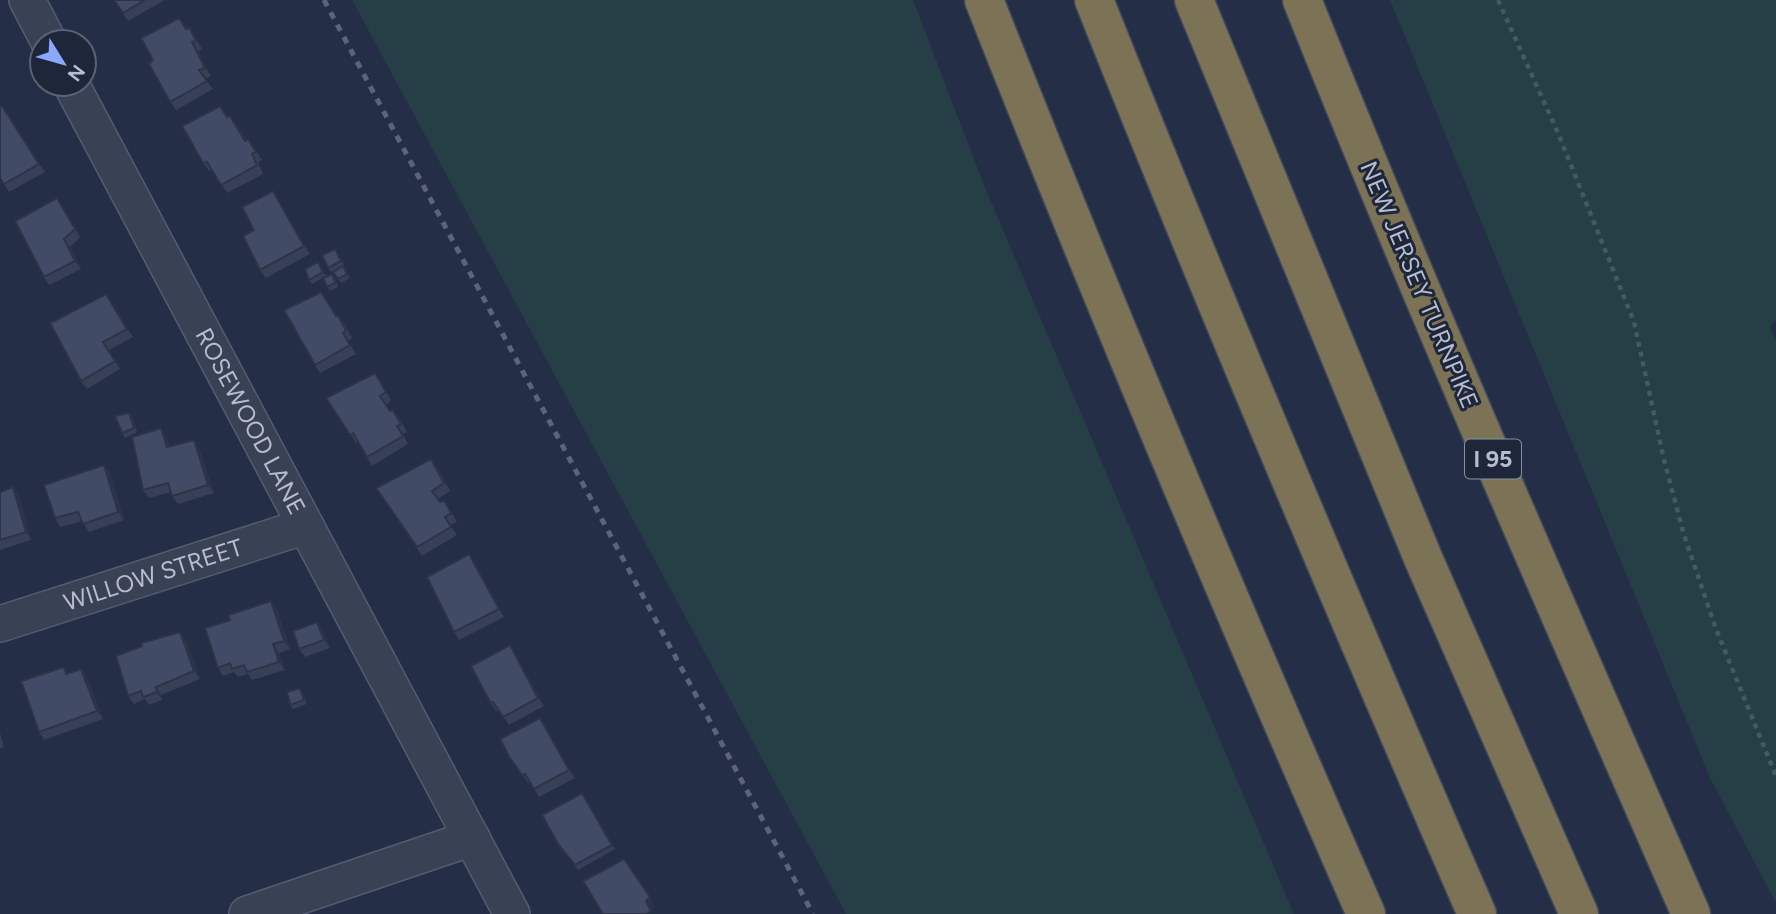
<svg xmlns="http://www.w3.org/2000/svg" width="1776" height="914" font-family="Figtree,sans-serif">
  <style>
    .green { fill: #263e46 }
    .lines { fill: none; stroke-linecap: round; stroke-linejoin: round }
    .minor-casing { stroke: #555c6f; stroke-width: 38 }
    .highway-casing { stroke: #41495c; stroke-width: 41 }
    .path { stroke: #425a60; stroke-width: 4.5; stroke-dasharray: 5 5; stroke-linecap: butt }
    .minor { stroke: #394155; stroke-width: 35 }
    .highway { stroke: #7c7255; stroke-width: 38 }
    .rail { stroke: #5b647c; stroke-width: 5; stroke-dasharray: 7 7; stroke-linecap: butt }
    .wall { fill: #384058 }
    .shaded-wall { fill: #2e3447 }
    .building { fill: #414b66; stroke: #2e3447; stroke-width: 2 }
    .labels { text-anchor: middle; stroke-width: 6; stroke-linejoin: round; paint-order: stroke }
    .shield { fill: #1e263a; stroke: #8990a2; stroke-width: 2 }
    .shield-label { font-size: 23px; font-weight: bold; fill: #b7bdce }
    .street-label { font-size: 24px; fill: #b7bdce; stroke: #1e263a }
  </style>
  <rect width="100%" height="100%" fill="#242e46"/>
  <path class="green" d="M352,0H913L984,185L1294,914H846Z
    M1390,0H1776V320L1770,327L1776,340V903L1710,778Z"/>
  <g class="lines">
    <defs>
      <g id="minor">
        <path d="M27,0L49,42"/>
        <path id="s1" d="M71,84L512,914"/>
        <path id="s2" d="M0,624L306,526"/>
        <path d="M247,914L472,838"/>
      </g>
      <path id="highway" d="M984,0C1105,307 1233,611 1366,914
        M1094,0C1216,307 1345,611 1477,914
        M1194,0L1423,558L1579,914
        M1302,0C1425,308 1558,611 1691,914"/>
    </defs>
    <use href="#minor" class="minor-casing"/>
    <use href="#highway" class="highway-casing"/>
    <path class="path" d="M1498,0L1558,133L1634,322L1664,460L1684,535L1716,629L1776,776"/>
    <use href="#minor" class="minor"/>
    <use href="#highway" class="highway"/>
    <path class="rail" d="M324,0L813,914"/>
  </g>
  <path class="wall" d="M114,0H165L128,21Z
    M190,28L202,49L198,51L211,76L205,79L213,89L176,110L170,102L187,29Z
    M0,107L45,172L9,192L1,180H0Z
    M227,117L236,124L246,140L254,147L262,160L258,162L263,174L227,193L212,170L209,171L203,163Z
    M278,199L310,254L266,278L260,270L254,230Z
    M63,206L80,237L70,247L81,269L49,285L44,277Z
    M338,253L344,265L343,266L350,278L341,283L333,272L341,267L331,272L328,268Z
    M321,266L326,276L312,284L309,280Z
    M332,274L335,278L338,287L330,291L327,287Z
    M321,292L337,316L338,315L344,323L352,338L348,341L356,354L320,373L315,365Z
    M106,294L133,337L109,350L120,369L87,389L81,381Z
    M375,373L391,400L386,405L390,411L393,410L399,418L407,432L403,434L408,444L372,466L358,442L356,443L326,398Z
    M132,417L137,432L125,438L122,433Z
    M161,428L166,436L170,446L194,440L199,448L214,493L178,504L172,496L171,492L149,498L143,490Z
    M104,465L110,473L124,520L89,532L82,521L60,527L55,518Z
    M437,467L450,491L438,499L440,502L449,508L457,522L450,525L457,535L422,556L376,488Z
    M13,487L19,495L31,540L0,550V492Z
    M469,554L475,563L504,617L459,640L454,632Z
    M271,601L277,610L290,649L279,653L285,670L252,680L248,674L238,677L234,672L223,676L218,668L230,620Z
    M317,622L323,631L330,648L305,657L299,649Z
    M186,640L200,679L161,695L162,700L149,705L145,699L134,704L128,696Z
    M515,653L544,706L509,725L499,710L496,711L490,702Z
    M81,669L87,677L103,719L44,740L39,732L69,673Z
    M300,688L303,693L307,704L293,709L290,705Z
    M540,718L575,778L539,797L530,782L528,783L510,758Z
    M0,733L4,747L0,748Z
    M585,797L615,849L578,870L558,844Z"/>
  <path class="shaded-wall" d="M192,42L198,51L211,76L205,68Z
    M273,191L278,199L310,254L304,246Z
    M57,198L63,206L80,237L75,229Z
    M64,239L70,247L81,269L75,261Z
    M161,428L166,436L173,455L167,447Z
    M194,440L199,448L214,493L208,485Z
    M104,465L110,473L124,520L118,512Z
    M13,487L19,495L31,540L26,532Z
    M469,554L475,563L504,617L499,609Z
    M271,601L277,610L290,649L284,641Z
    M317,622L323,631L330,648L324,640Z
    M180,632L186,640L200,679L194,671Z
    M273,644L279,653L285,670L279,662Z
    M510,645L515,653L544,706L538,698Z
    M81,669L87,677L103,719L97,711Z
    M156,687L161,695L162,700L157,692Z
    M540,718L546,726L575,778L569,770Z
    M624,859L655,905L652,910L654,914L651,911Z"/>
  <path class="building" d="M114,0H145L123,13Z
    M179,18L186,29L190,28L196,41L192,42L205,68L199,70L207,81L170,102L149,64L153,60L141,38Z
    M2,106L39,164L4,184L0,178V107Z
    M220,106L227,117L230,116L245,141L248,139L256,152L252,154L257,165L221,185L207,162L203,163L182,126Z
    M273,191L304,246L260,270L243,236L254,230L242,207Z
    M57,198L75,229L64,239L75,261L44,277L15,221Z
    M335,249L341,261L328,268L322,255Z
    M318,262L323,272L309,280L305,269Z
    M343,266L347,274L338,279L333,272Z
    M332,274L335,283L327,287L323,278Z
    M321,292L336,316L338,315L346,330L343,333L350,345L315,365L284,310Z
    M106,294L127,329L103,342L115,361L81,381L50,323Z
    M375,373L386,392L380,396L390,411L393,410L401,424L397,426L403,436L367,457L353,433L350,435L326,398Z
    M129,413L134,428L122,433L115,416Z
    M161,428L167,447L194,440L208,485L172,496L168,483L143,490L132,437Z
    M431,459L444,483L432,491L440,502L444,500L451,513L445,517L451,527L417,547L376,488Z
    M104,465L118,512L83,524L78,512L55,518L44,485Z
    M13,487L26,532L0,540V492Z
    M469,554L499,609L454,632L427,577Z
    M271,601L284,641L273,644L279,662L247,672L244,665L232,669L230,663L218,668L205,628L230,620L228,615Z
    M317,622L324,640L299,649L293,631Z
    M180,632L194,671L156,687L157,692L143,697L141,691L128,696L116,656L142,646L141,643Z
    M510,645L538,698L503,717L493,702H490L471,666Z
    M64,667L66,674L81,669L97,711L39,732L21,681Z
    M300,688L304,700L290,705L287,692Z
    M540,718L569,770L534,789L525,774L522,775L510,758L500,739Z
    M582,793L612,845L575,865L558,844L542,815Z
    M624,859L650,897L646,901L651,911L646,914H603L583,881Z"/>
  <g class="labels">
    <rect class="shield" x="1465" y="439.5" width="56" height="39" rx="5"/>
    <g class="shield-label">
      <text x="1493" y="467">I 95</text>
    </g>
    <g class="street-label">
      <text transform="translate(1419 285) rotate(67)" y="8">NEW JERSEY TURNPIKE</text>
      <text dy="8" stroke="none"><textPath href="#s1" startOffset="382">ROSEWOOD LANE</textPath></text>
      <text dy="8" stroke="none"><textPath href="#s2" startOffset="161">WILLOW STREET</textPath></text>
    </g>
  </g>
  <g transform="translate(63 63) rotate(127)"><circle r="33" fill="#1e263a" stroke="#5b6275" stroke-width="2"/>
  <path d="M0-5L12 26L0 18L-12 26Z" fill="#8ba8ff"/>
  <text y="-10" font-size="19" font-weight="bold" text-anchor="middle" fill="#b7bdce">N</text>
  </g>
</svg>
